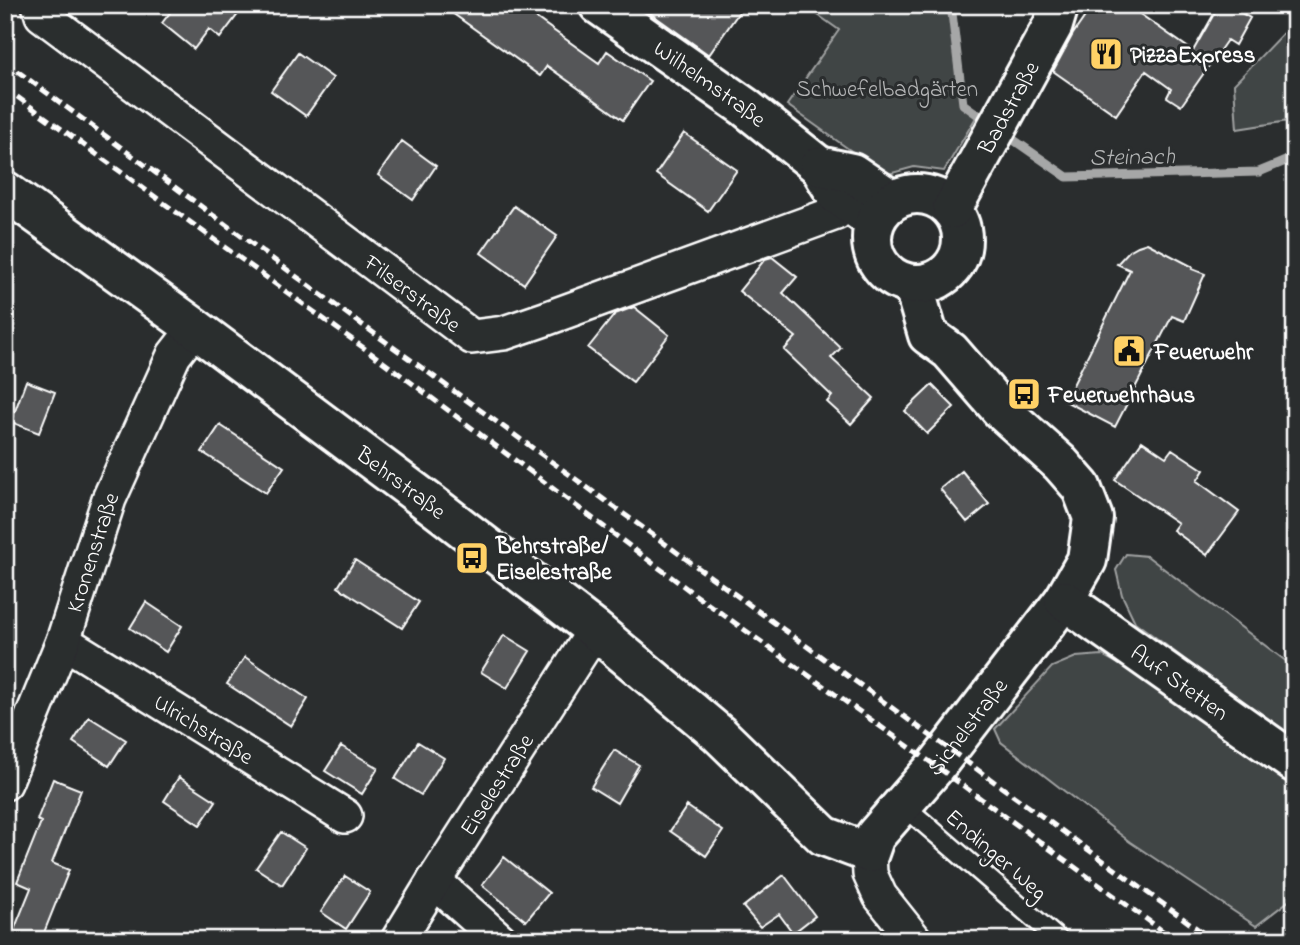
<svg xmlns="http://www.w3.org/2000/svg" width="1300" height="945" font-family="'Indie Flower',sans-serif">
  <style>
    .green { fill: #414445; stroke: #a0a2a2; stroke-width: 2 }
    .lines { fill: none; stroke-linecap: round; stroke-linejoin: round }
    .stream { stroke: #a6a7a7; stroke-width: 9 }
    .building { fill: #555758; stroke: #fff; stroke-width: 2 }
    .service-casing { stroke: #fff; stroke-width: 23 }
    .minor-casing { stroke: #fff; stroke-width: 38 }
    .tertiary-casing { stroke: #fff; stroke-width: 44 }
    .service { stroke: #2a2d2e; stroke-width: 18 }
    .minor { stroke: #2a2d2e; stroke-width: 33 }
    .tertiary { stroke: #2a2d2e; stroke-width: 38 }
    .rail { stroke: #fff; stroke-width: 5; stroke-dasharray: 10 5; stroke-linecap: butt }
    .labels { text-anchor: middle; stroke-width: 6; stroke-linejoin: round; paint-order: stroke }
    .poi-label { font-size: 23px; font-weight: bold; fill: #fff; stroke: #2a2d2e; text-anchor: start }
    .street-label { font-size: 23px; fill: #fff; stroke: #2a2d2e }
    .park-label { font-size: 23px; fill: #b3b4b5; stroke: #2a2d2e }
    .water-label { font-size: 24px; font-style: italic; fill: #b4b6b6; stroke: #2a2d2e }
  </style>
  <rect width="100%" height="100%" fill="#2a2d2e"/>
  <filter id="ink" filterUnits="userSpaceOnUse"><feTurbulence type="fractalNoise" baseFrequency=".0143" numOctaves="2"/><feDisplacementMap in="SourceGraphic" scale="14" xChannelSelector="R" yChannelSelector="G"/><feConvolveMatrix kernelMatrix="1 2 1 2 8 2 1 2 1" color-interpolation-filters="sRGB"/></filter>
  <g filter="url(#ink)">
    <path class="green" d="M804,5H951L963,104L978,114L944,171L914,167L885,175L787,105L839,30Z
      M1283,33L1295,39V120L1237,129L1234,84Z
      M1126,554L1147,556L1295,668V742L1135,622L1122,595L1116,570Z
      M1102,655L1138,675L1295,785V896L1256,926L1130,842L1001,742L995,729L1052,667L1076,657Z
      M1295,923V940H1273V938Z"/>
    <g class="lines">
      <path class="stream" d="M951,5L963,104L988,122
        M1005,134L1067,177L1259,172L1295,157"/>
    </g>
    <path class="building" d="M176,5H245L220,38L209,29L194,49L162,23Z
      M441,5H518L599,63L607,51L650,81L623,120L547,66L540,76Z
      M639,5H744L709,55Z
      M1093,5H1127L1193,51L1219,5H1227L1250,18L1235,45L1227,40L1181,106L1167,97L1171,89L1146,71L1116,115L1053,71L1073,34Z
      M298,53L333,78L306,116L271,91Z
      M684,133L737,170L708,211L656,174Z
      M402,141L436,166L413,200L378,175Z
      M514,206L557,236L524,284L481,253Z
      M1147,243L1193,267L1192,269L1205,274L1184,321L1172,316L1115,427L1065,401L1130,270L1117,264L1129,251L1138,246Z
      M772,257L797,277L783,293L841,348L831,358L874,398L851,424L827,402L832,396L784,350L796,337L739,291L765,259Z
      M634,307L669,335L633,382L588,348L615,314Z
      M26,381L55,392L39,433L11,422Z
      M932,385L954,407L927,434L905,411Z
      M220,425L284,467L266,493L202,452Z
      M1142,441L1166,457L1172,449L1204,470L1197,481L1239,512L1207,555L1173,530L1178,523L1115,480Z
      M962,471L989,504L967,522L940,489Z
      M355,560L419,602L402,628L338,587Z
      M146,602L182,626L166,652L130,628Z
      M504,635L530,651L507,688L481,672Z
      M245,657L308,699L291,726L227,684Z
      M89,717L126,740L109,766L73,742Z
      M418,742L444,758L421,795L395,779Z
      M341,746L378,768L362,794L325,771Z
      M614,750L639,765L617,803L591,787Z
      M179,777L216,801L200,825L164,801Z
      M53,779L81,790L52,863L69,870L41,940H10L31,888L17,882L41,822L37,820Z
      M687,806L723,831L706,856L670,831Z
      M281,832L306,848L282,885L256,868Z
      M504,857L549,893L526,921L482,885Z
      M784,875L815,916L793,933L779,914L760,927L743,907Z
      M345,876L370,892L346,929L321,912Z"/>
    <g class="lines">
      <defs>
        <path id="service" d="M903,805L1059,940"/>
        <g id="minor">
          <path id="s1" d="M39,5L42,15L472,337L504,333L545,319L836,213L847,201"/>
          <path id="s2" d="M63,641L345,816"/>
          <path id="s3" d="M5,783L63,641L109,499L174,355L195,328"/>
          <path d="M869,853L870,874L880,896L915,940"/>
          <path d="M434,881L500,940"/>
          <path id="s4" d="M398,940L434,881L595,630"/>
        </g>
        <g id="tertiary">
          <path id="s5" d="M599,5L745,107L819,166L836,194L874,221"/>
          <path d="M819,166L852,173L892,200"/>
          <path id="s6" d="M5,191L195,328L431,504L595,630L719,734L824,836L869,853L875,836L936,766L1064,600L1087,560L1093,518L1081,487L1060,463L1002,411L950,351L928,335L913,284"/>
          <circle cx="917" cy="239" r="45"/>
          <path id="s7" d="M952,209L1053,25L1059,5"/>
          <path id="s8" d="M1064,600L1295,763"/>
        </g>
      </defs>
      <use href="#service" class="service-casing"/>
      <use href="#minor" class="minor-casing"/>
      <use href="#tertiary" class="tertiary-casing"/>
      <use href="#service" class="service"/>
      <use href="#minor" class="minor"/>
      <use href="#tertiary" class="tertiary"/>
      <path class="rail" d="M5,62L346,313L1213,940
        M5,88L397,372L690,591L936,766L1175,940"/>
    </g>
  </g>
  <defs>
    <symbol id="restaurant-square" viewBox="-11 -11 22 22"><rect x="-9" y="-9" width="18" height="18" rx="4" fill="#ffd166" stroke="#2a2d2e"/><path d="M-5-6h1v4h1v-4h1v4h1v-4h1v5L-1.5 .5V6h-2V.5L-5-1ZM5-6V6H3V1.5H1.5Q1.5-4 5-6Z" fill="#111"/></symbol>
    <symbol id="civic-square" viewBox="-11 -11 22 22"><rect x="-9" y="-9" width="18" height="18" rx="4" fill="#ffd166" stroke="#2a2d2e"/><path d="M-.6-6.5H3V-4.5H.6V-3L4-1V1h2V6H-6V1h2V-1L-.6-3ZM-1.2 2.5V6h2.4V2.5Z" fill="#111"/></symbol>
    <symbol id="bus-square" viewBox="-11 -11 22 22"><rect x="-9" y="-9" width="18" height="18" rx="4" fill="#ffd166" stroke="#2a2d2e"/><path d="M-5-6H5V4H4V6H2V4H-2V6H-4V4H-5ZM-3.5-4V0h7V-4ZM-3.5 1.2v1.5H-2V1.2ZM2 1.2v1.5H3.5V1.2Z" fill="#111"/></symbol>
  </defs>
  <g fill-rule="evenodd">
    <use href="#restaurant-square" x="1087" y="35" width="38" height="38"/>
    <use href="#civic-square" x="1110" y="332" width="38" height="38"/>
    <use href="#bus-square" x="1005" y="375" width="38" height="38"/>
    <use href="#bus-square" x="453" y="539" width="38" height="38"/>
  </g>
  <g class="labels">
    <g class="poi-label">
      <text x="1130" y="62">PizzaExpress</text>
      <text x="1154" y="359">Feuerwehr</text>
      <text x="1048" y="402">Feuerwehrhaus</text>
      <text x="496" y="553">Behrstraße/<tspan x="496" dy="26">Eiselestraße</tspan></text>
    </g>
    <g class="street-label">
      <text dy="8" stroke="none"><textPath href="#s5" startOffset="136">Wilhelmstraße</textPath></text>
      <text dy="8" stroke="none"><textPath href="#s7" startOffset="116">Badstraße</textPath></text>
      <text dy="8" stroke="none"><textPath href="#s1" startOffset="474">Filserstraße</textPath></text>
      <text dy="8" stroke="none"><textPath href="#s6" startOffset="492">Behrstraße</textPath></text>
      <text dy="8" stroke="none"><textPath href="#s3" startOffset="247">Kronenstraße</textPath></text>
      <text dy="8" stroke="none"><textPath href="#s8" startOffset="142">Auf Stetten</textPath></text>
      <text dy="8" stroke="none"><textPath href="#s6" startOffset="1253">Sichelstraße</textPath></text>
      <text dy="8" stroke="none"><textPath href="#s2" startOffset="166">Ulrichstraße</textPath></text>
      <text dy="8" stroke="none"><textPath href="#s4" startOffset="184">Eiselestraße</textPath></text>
      <text transform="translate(997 854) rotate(41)" y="8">Endinger Weg</text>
    </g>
    <g class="park-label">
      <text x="887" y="96">Schwefelbadgärten</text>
    </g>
    <g class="water-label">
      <text transform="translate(1132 156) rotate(-1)" y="8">Steinach</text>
    </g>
  </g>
  <rect width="1300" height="945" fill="none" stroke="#2a2d2e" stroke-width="28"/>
  <rect x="14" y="14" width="1272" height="917" fill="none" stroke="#fff" stroke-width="2.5" filter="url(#ink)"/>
</svg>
